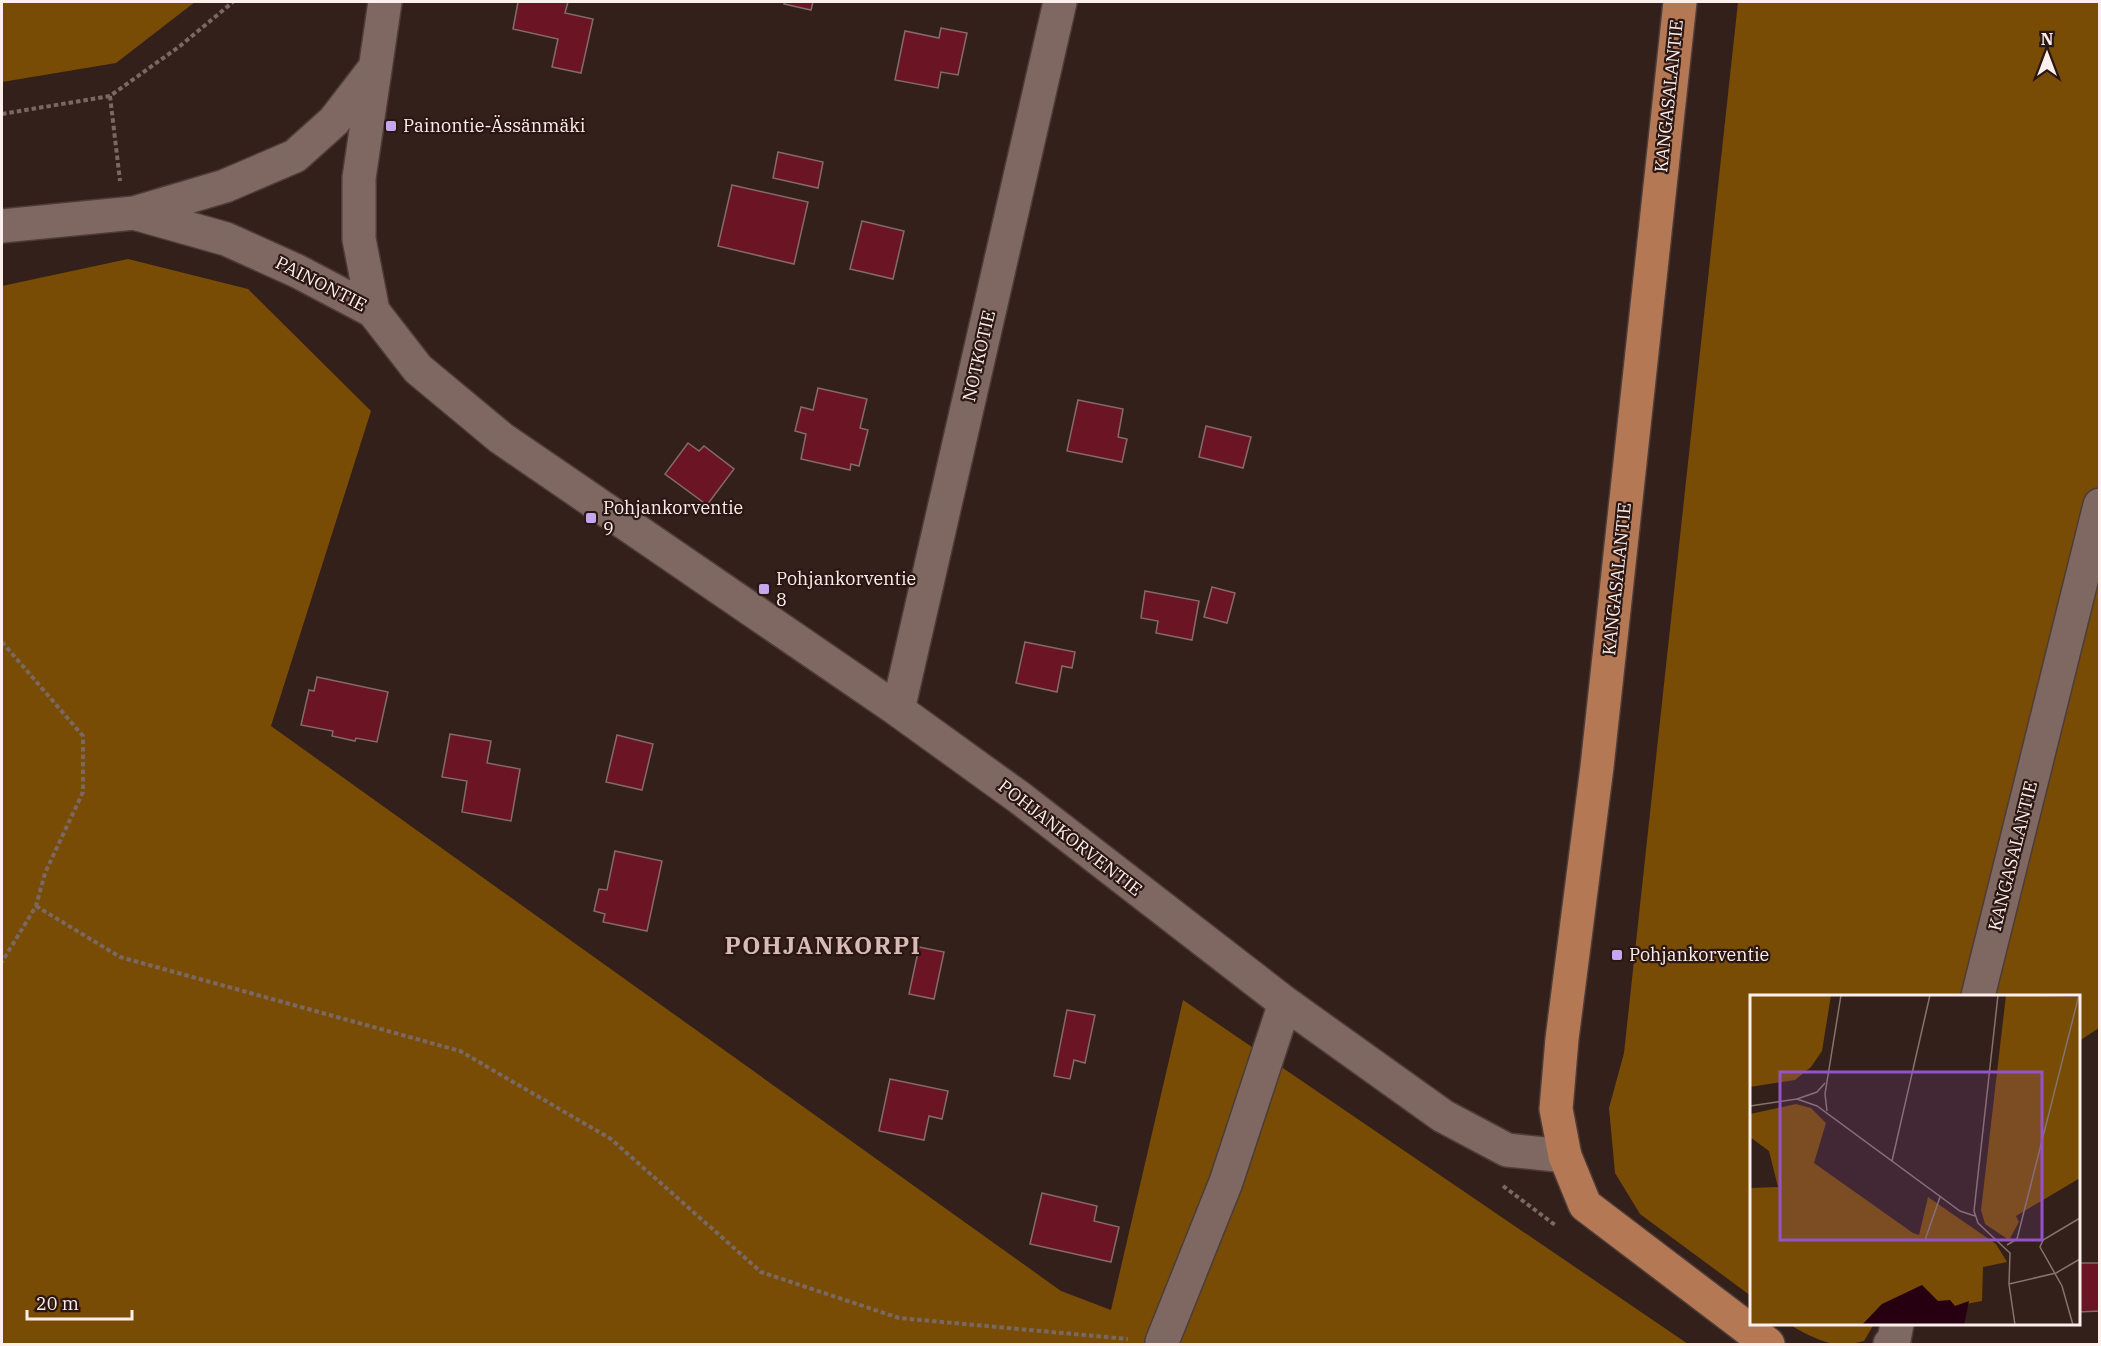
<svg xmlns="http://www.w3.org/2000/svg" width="2101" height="1346" font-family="'IBM Plex Serif',serif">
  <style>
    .forest { fill: #784c05 }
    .building { fill: #6b1424; stroke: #836a6b; stroke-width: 1.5 }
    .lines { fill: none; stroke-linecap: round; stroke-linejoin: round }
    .minor-casing { stroke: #4d3c38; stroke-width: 36 }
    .major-casing { stroke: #4d3c38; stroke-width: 36 }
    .path { stroke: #7a6863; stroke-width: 4; stroke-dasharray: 4.5 3; stroke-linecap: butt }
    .minor { stroke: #806862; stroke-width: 33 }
    .major { stroke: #b47855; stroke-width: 33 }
    .poi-dot { fill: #c6a6f0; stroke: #2a1612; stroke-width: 2 }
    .labels { text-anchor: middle; stroke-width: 4.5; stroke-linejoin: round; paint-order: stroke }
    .street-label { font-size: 18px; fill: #fdefeb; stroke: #2a1612 }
    .poi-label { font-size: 18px; fill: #fdefeb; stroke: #2a1612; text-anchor: start }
    .district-label { font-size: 24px; font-weight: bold; letter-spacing: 1.5px; fill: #d7bcb5; stroke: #2a1612 }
    .inset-road { fill: none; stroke: #84736e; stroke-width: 1.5 }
    .view { fill: #9553c8; fill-opacity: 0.15; stroke: #9553c8; stroke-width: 3 }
    .inset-edge { fill: none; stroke: #fdefeb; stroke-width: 3 }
  </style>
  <rect width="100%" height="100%" fill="#34201b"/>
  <path class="forest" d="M2,2H195L116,63L2,82Z
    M1738,2H2099V1028L2079,1041L2078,996H1752L1751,1296L1640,1214L1615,1173L1609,1108L1624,1053Z
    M128,259L248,289L371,411L271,726L1061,1291L1111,1310L1183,1000L1688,1344H2V286Z
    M1789,1324H1874L1864,1341C1855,1343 1844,1346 1834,1344C1822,1342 1799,1331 1789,1324Z"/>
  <path class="building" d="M518,2H568L565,13L593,19L581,73L552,67L558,39L513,29Z
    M785,2H813L811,10L784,4Z
    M941,28L967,33L958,75L941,72L938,88L895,80L905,31L939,38Z
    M778,152L823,162L818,188L773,178Z
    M732,185L808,202L794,264L718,246Z
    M862,221L904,231L893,279L850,269Z
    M818,388L867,399L860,428L868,430L859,466L851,464L850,470L801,459L806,434L795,431L801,407L813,410Z
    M1078,400L1123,409L1118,437L1127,439L1122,462L1067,451Z
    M1206,426L1251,437L1243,468L1199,457Z
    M688,443L699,451L704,446L734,469L707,505L665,474Z
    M1212,587L1235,593L1227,623L1204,617Z
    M1145,591L1199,601L1192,640L1156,633L1158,621L1141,618Z
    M1025,642L1075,652L1072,668L1062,666L1057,692L1016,683Z
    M317,677L388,692L377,742L356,738L355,741L332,736L333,731L301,725L309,690L314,691Z
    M450,734L491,741L487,763L520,769L511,821L462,812L467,781L442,777Z
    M617,735L653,744L642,790L606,782Z
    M615,851L662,861L647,931L603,922L605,914L594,911L599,889L607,890Z
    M919,947L944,952L934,999L909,994Z
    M1067,1010L1095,1015L1085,1063L1074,1060L1070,1079L1054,1076Z
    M890,1079L948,1091L942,1119L929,1116L924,1140L879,1131Z
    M1042,1193L1097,1206L1094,1221L1119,1227L1111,1262L1030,1244Z
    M2078,1263H2100V1311L2078,1312Z"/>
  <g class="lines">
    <defs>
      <path id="minor" d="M134,213L225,186L295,156L334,121L374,69
        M2,226L134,213L226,239L297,271L373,311L418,369L501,438L898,710L1020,798L1285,1003L1443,1116L1507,1150L1565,1156
        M373,311L359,239V178L385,2
        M898,710L1060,2
        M1978,996L2100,505
        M1162,1342L1226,1182L1285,1003
        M1890,1344L1894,1340L1897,1324"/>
      <path id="major" d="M1680,2L1597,767L1562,1039L1556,1109L1565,1156L1585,1205L1768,1344"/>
    </defs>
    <use href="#minor" class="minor-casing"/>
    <use href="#major" class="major-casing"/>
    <path class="path" d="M110,96L120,181
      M2,114L110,96L180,46L233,2
      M2,642L83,736V792L45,873L36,906L2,962
      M36,906L120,957L460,1051L611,1139L761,1272L899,1318L1128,1339
      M1503,1186L1555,1225"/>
    <use href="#minor" class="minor"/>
    <use href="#major" class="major"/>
  </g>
  <g class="poi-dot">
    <rect x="385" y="120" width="12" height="12" rx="3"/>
    <rect x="585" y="512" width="12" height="12" rx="3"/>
    <rect x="758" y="583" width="12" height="12" rx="3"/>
    <rect x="1611" y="949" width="12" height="12" rx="3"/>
  </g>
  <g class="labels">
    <g class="street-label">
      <text transform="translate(1669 96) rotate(-84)" y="6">KANGASALANTIE</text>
      <text transform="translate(321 284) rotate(27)" y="6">PAINONTIE</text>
      <text transform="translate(979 356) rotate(-77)" y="6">NOTKOTIE</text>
      <text transform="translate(1617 579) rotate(-84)" y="6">KANGASALANTIE</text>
      <text transform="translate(1070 838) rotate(38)" y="6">POHJANKORVENTIE</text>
      <text transform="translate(2013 856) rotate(-76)" y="6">KANGASALANTIE</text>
    </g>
    <g class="poi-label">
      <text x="403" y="132">Painontie-Ässänmäki</text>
      <text x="603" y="514">Pohjankorventie<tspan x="603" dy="21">9</tspan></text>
      <text x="776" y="585">Pohjankorventie<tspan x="776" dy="21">8</tspan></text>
      <text x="1629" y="961">Pohjankorventie</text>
    </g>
    <g class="district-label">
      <text x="823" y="954">POHJANKORPI</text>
    </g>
  </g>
  <g transform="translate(1750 995)">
    <rect width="330" height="330" fill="#34201b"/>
    <path d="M0,0H81L72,56L61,72L45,85L0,92ZM256,0L330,2V183L266,221L269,227L259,245L235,229L231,215ZM46,109L61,113L76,128L64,168L163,238L169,240L178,202L246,249L257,267L233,272L232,306L205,311L132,309L112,330H0V193L28,192L19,156L0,142V119Z" fill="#784c05"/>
    <path d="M172,290L188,306L200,305L205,311L219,306L214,330H112L132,309Z" fill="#260010"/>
    <path class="inset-road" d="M248,0L224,216L228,228L260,258L259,289L265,330M47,104L67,97L75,88M0,111L47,104L67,111L210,216L225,221M77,116L75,99L91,0M142,166L180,0M175,245L190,202M257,250L267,244L329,0M259,289L306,278L330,264M323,330L312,291L290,252L293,245L330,223"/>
    <path class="view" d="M30,77H292V245H30Z"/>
    <rect width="330" height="330" class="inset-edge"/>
  </g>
  <rect width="2101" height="1346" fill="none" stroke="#fdefeb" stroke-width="6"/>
  <g transform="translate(2047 54)" stroke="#2a1612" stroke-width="4.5" paint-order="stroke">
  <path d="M0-4.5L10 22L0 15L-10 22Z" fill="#fdefeb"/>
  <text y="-9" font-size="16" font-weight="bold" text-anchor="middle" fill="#fdefeb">N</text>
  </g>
  <path d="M27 1310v9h105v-9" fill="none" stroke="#fdefeb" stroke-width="3"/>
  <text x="36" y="1310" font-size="18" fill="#fdefeb" stroke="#2a1612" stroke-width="4.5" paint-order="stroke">20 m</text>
</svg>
